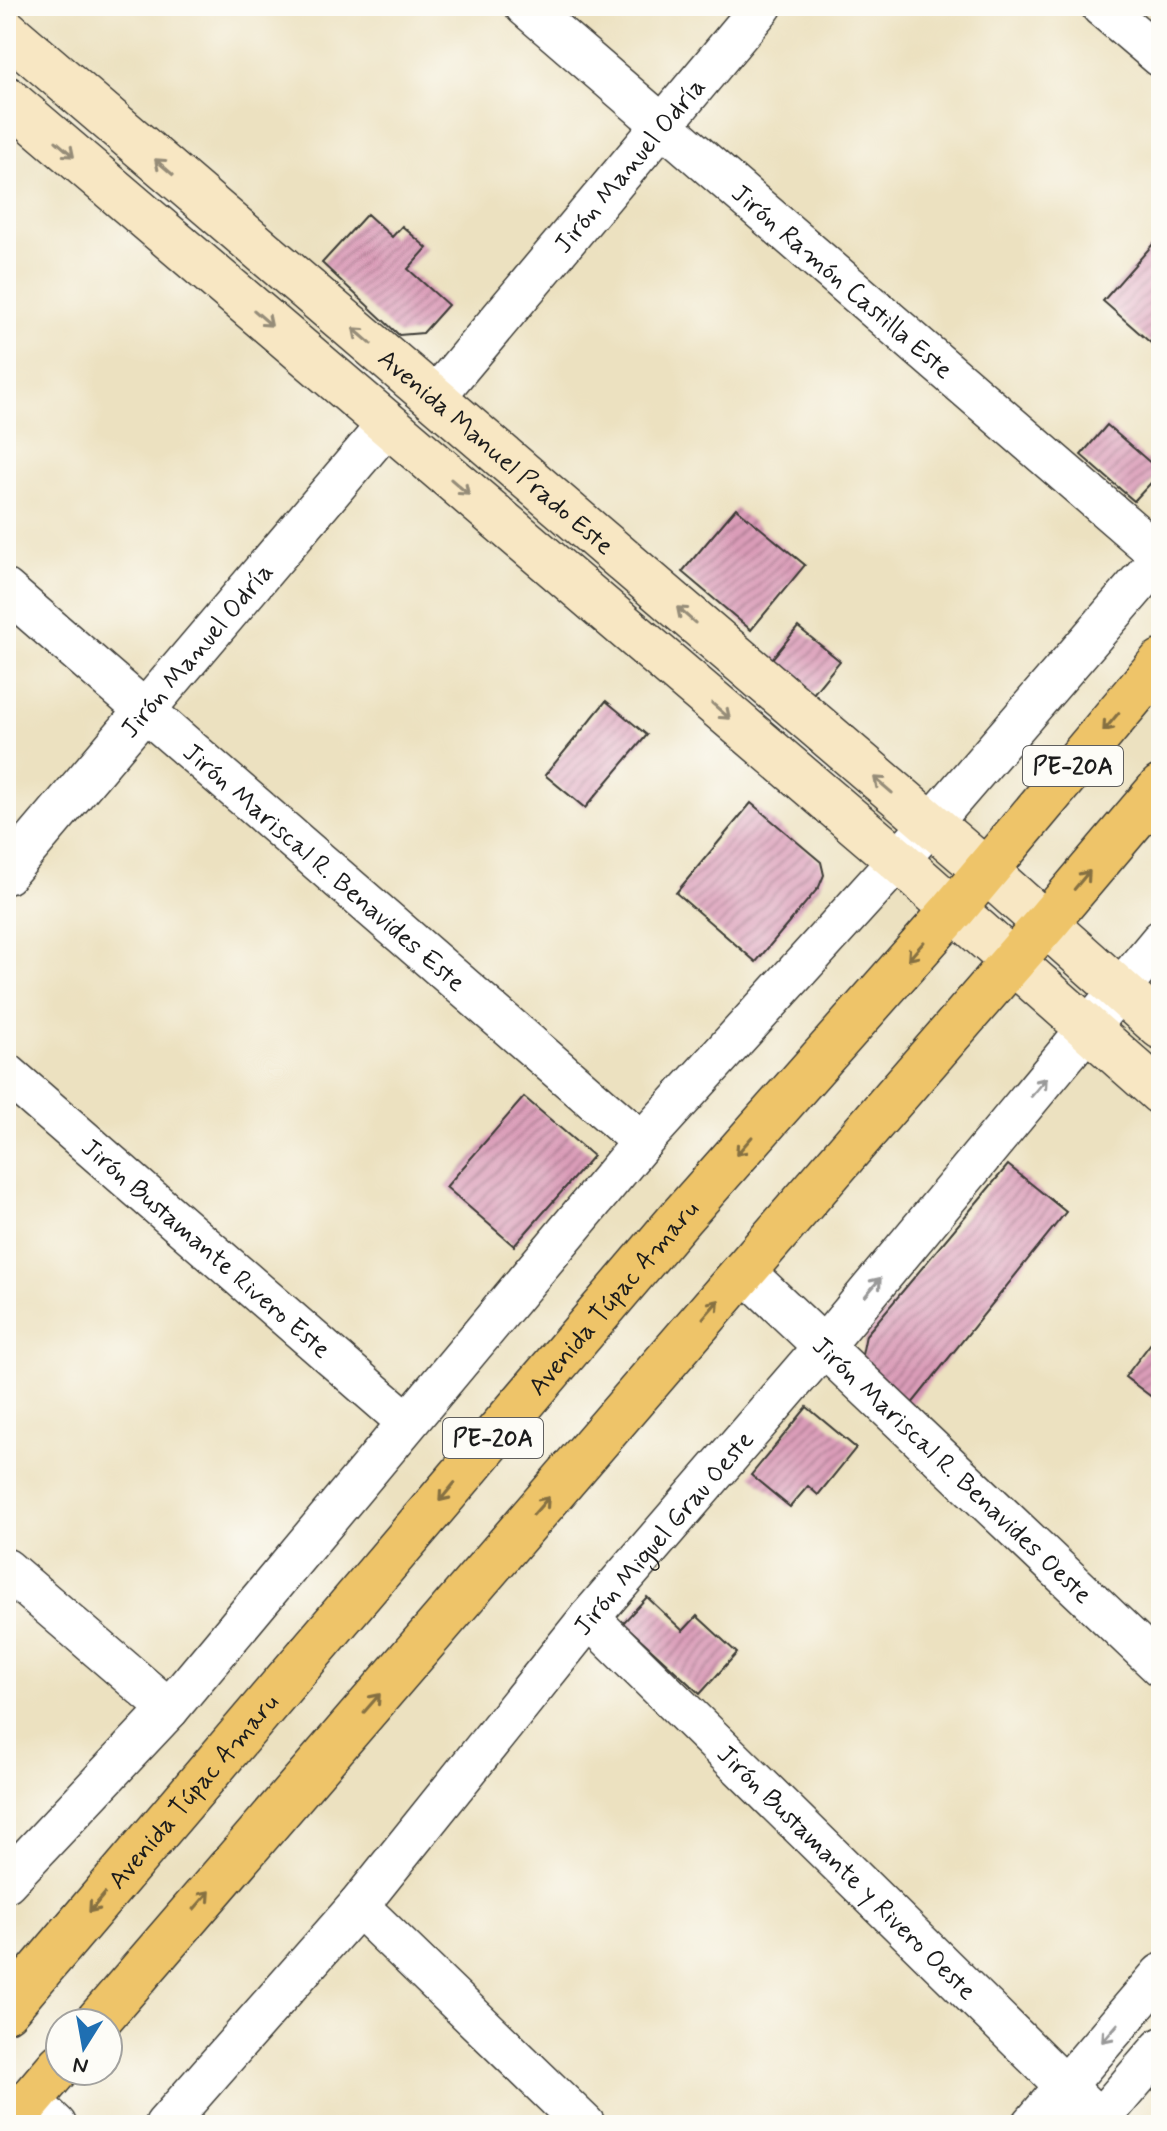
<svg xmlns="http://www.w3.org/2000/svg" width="1167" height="2131" font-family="Mynerve,sans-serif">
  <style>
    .building { fill: url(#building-hatch) }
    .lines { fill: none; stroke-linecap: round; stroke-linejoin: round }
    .street-casing { stroke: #3b3a35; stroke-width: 43 }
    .secondary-casing { stroke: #3b3a35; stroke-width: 47 }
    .highway-casing { stroke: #3b3a35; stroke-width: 47 }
    .street { stroke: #fff; stroke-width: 40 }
    .secondary { stroke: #f8e7c3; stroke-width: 44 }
    .highway { stroke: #eec469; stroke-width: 44 }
    .oneway { stroke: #958c78 }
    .oneway2 { stroke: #857042 }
    .oneway3 { stroke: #999 }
    .labels { text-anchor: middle; stroke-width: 7; stroke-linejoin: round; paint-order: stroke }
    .shield { fill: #fdfcf7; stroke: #605f5e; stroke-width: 2 }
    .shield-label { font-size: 24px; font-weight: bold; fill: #1c1c1c }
    .street-label { font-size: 26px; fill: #1c1c1c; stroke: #fdfcf7 }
  </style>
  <defs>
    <pattern id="building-hatch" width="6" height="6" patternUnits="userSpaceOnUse" patternTransform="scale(2)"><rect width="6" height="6" fill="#da9cb8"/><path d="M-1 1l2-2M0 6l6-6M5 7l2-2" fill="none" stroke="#b07e95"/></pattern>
  </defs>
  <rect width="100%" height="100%" fill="#fdfcf7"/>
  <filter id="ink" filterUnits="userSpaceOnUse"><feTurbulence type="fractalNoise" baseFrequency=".0125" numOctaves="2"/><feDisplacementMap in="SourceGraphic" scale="16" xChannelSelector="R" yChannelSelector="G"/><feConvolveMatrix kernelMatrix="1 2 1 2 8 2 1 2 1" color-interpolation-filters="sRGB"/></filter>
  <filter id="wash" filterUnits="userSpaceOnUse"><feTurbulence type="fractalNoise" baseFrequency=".006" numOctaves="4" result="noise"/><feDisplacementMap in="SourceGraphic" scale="32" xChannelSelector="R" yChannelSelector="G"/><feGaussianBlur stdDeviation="1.8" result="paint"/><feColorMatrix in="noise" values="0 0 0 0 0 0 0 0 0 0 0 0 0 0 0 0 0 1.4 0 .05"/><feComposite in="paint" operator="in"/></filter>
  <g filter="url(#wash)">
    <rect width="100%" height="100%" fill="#ece1c0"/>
    <g id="blocks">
      <path class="building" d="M367,214L392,237L402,226L427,248L408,269L448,305L423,333L399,335L322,263Z
        M1161,235V352L1103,301Z
        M1107,425L1161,472L1134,501L1081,455Z
        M736,508L805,565L751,630L682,572Z
        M798,627L840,661L813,694L771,660Z
        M606,701L647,735L585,808L545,775Z
        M751,803L821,862L824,875L819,887L756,962L676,893Z
        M524,1097L593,1156L514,1246L446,1187Z
        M1008,1165L1066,1212L907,1410L861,1360L866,1335Z
        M1161,1330V1404L1125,1377Z
        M807,1407L856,1448L818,1495L808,1486L790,1507L751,1475Z
        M647,1597L683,1631L697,1616L737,1653L700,1694L623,1623Z"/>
    </g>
  </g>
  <g filter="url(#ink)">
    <use href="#blocks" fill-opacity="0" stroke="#3b3a35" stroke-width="2"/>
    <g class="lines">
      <defs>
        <g id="street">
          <path id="s1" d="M525,6L1161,556"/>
          <path d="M1101,6L1161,57"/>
          <path id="s2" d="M434,398L762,6"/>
          <path id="s3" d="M6,590L642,1142"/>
          <path id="s4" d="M6,874L387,425"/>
          <path id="s5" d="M6,1073L407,1422"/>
          <path id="s6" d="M744,1271L1161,1667"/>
          <path d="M6,1569L169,1709"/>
          <path id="s7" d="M589,1618L1105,2125"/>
          <path d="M6,1882L169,1709L642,1142L930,825L1161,557"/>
          <path d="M358,1906L585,2125"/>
          <path d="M30,2100L56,2125"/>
          <path id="s8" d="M165,2125L358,1906L589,1618L823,1347L1161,940"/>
          <path d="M1032,2125L1161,1974"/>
          <path d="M1095,2125L1161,2048"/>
        </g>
        <g id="secondary">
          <path id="s9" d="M6,31L986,871L1161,1027"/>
          <path d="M6,98L898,860L1161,1093"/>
        </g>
        <g id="highway">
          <path id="s10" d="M6,2010L681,1217L953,910L1161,662"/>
          <path d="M96,2023L744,1271L1046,923L1161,787"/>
          <path d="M9,2125L60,2065"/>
        </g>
      </defs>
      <use href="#street" class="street-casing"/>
      <use href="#secondary" class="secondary-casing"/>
      <use href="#highway" class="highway-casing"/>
      <use href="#street" class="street"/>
      <use href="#secondary" class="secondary"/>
      <use href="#highway" class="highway"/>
    </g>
    <defs><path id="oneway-shaft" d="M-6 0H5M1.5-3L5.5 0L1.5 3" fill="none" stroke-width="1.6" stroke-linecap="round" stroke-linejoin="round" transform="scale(2)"/></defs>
    <g class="oneway">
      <use href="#oneway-shaft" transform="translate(65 149) rotate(41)"/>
      <use href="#oneway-shaft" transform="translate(164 167) rotate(-139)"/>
      <use href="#oneway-shaft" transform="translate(263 318) rotate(41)"/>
      <use href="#oneway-shaft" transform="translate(362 336) rotate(-139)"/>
      <use href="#oneway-shaft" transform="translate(460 487) rotate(41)"/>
      <use href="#oneway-shaft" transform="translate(686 615) rotate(-139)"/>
      <use href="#oneway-shaft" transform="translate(721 711) rotate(41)"/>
      <use href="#oneway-shaft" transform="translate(883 785) rotate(-139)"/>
    </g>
    <g class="oneway2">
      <use href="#oneway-shaft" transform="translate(1111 722) rotate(130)"/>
      <use href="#oneway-shaft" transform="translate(1082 880) rotate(-50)"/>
      <use href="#oneway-shaft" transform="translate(916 951) rotate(131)"/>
      <use href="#oneway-shaft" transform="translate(744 1146) rotate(131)"/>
      <use href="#oneway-shaft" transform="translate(711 1309) rotate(-49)"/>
      <use href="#oneway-shaft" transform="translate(447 1492) rotate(130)"/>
      <use href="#oneway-shaft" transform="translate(541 1506) rotate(-49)"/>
      <use href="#oneway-shaft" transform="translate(372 1703) rotate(-49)"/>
      <use href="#oneway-shaft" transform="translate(202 1900) rotate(-49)"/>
      <use href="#oneway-shaft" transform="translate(97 1903) rotate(130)"/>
    </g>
    <g class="oneway3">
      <use href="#oneway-shaft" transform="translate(1039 1087) rotate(-50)"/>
      <use href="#oneway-shaft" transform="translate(873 1287) rotate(-50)"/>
      <use href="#oneway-shaft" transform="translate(1110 2033) rotate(131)"/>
    </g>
  </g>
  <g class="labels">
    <g class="shield">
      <rect x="1023" y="746" width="100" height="40" rx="6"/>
      <rect x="443" y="1418" width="100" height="40" rx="6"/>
    </g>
    <g class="shield-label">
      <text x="1073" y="774">PE-20A</text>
      <text x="493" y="1446">PE-20A</text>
    </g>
    <g class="street-label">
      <text dy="9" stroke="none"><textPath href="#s2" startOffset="304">Jirón Manuel Odría</textPath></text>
      <text dy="9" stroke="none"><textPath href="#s1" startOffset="420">Jirón Ramón Castilla Este</textPath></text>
      <text dy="9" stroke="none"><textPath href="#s9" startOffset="646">Avenida Manuel Prado Este</textPath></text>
      <text dy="9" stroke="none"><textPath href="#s4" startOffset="294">Jirón Manuel Odría</textPath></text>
      <text dy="9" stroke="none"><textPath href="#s3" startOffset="422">Jirón Mariscal R. Benavides Este</textPath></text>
      <text dy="9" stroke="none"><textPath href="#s5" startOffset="266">Jirón Bustamante Rivero Este</textPath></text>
      <text dy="9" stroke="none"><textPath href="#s10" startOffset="936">Avenida Túpac Amaru</textPath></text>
      <text dy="9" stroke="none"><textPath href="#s6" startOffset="288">Jirón Mariscal R. Benavides Oeste</textPath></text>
      <text dy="9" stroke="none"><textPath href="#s8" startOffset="774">Jirón Miguel Grau Oeste</textPath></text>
      <text dy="9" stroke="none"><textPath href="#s10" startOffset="288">Avenida Túpac Amaru</textPath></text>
      <text dy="9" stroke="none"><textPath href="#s7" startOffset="362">Jirón Bustamante y Rivero Oeste</textPath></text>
    </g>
  </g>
  <rect width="1167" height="2131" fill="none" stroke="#fdfcf7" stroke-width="32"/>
  <g transform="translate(84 2047) rotate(191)"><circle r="38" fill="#fdfcf7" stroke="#a3a29f" stroke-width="2"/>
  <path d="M0-6L14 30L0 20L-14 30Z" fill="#1f6fb2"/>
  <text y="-12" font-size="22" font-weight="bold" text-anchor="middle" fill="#1c1c1c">N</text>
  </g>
</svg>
